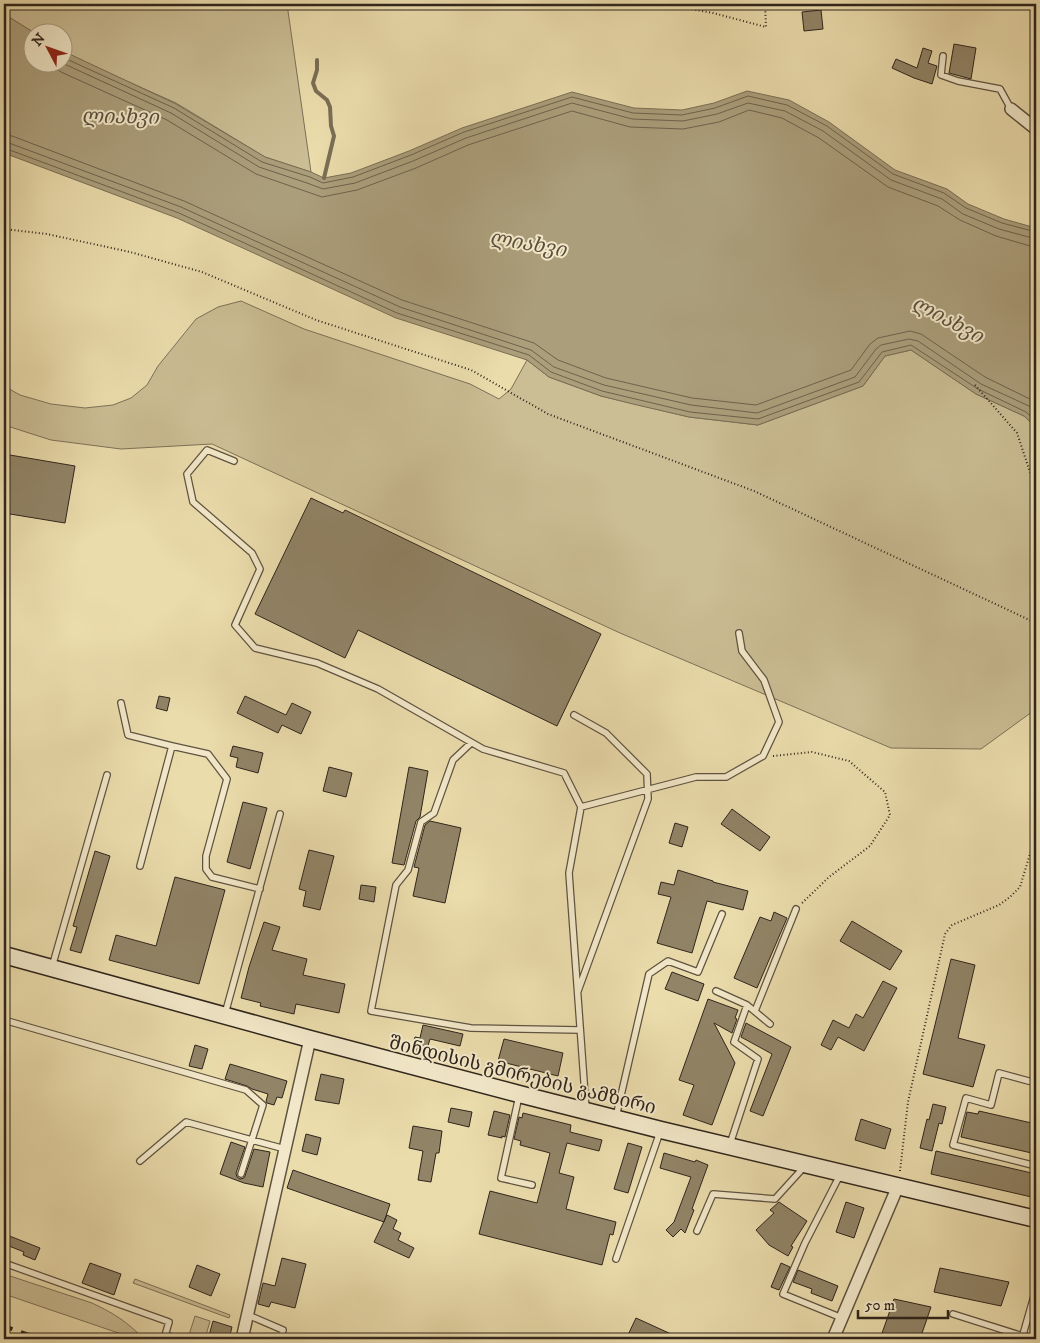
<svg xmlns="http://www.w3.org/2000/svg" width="1040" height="1343" font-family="'IM FELL DW Pica','Noto Serif Georgian',serif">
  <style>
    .green { fill: #cbbd94; stroke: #7d7158 }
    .water { fill: #ab9e7b; stroke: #796e55 }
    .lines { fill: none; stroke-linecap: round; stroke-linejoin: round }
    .shore { stroke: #6d624c; stroke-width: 1 }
    .stream { stroke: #796e55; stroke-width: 4 }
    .building { fill: #918467; stroke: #2f251c }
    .service-casing { stroke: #5e5340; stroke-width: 8 }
    .minor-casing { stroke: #5e5340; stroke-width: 14 }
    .secondary-casing { stroke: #2f251c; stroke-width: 19 }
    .path { stroke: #2f251c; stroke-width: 2; stroke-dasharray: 1 2.5; stroke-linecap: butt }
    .service { stroke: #f2e8c9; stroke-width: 5.5 }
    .minor { stroke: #f2e8c9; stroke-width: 11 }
    .secondary { stroke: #f2e8c9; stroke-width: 16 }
    .rail { stroke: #2f251c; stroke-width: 4; stroke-dasharray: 9 9; stroke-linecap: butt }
    .labels { text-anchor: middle; stroke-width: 4; stroke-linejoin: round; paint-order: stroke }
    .street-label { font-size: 19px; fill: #2f251c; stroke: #f2e8c9 }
    .water-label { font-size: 20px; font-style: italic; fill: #5a4f3d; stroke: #f2e8c9 }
  </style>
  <rect width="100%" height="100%" fill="#ebdcac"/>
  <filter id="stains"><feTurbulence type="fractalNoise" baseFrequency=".004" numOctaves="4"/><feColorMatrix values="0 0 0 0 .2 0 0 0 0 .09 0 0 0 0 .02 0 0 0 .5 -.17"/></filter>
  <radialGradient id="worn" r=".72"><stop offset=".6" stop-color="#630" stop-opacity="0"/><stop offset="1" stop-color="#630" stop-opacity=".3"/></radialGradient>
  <path class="green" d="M4,4H287L311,172L265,157L176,103L68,55L63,51L62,32H33L4,14Z
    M241,301L304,329L470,384L499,399L511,389L527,360L549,377L601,396L689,417L758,425L863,386L885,356L911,350L976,394L1024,416L1036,427V709L981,749L891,748L620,633L212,444L121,449L51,440L4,425V386L20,395L51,404L85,408L113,405L131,398L147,385L158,366L196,319L218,307Z
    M4,1274L92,1303C115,1314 126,1321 144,1339H136L4,1294Z
    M135,1279L230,1315L229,1318L133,1283Z
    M195,1316L210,1321L205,1339H166L168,1332L188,1338Z"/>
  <path class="water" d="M4,14L33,32L32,62H62L63,51L176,104L265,157L311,172L324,178L351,173L409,151L462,128L572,92L634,108L682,110L714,103L747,91L789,100L829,122L895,170L947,189L968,204L1004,219L1036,228V427L1024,416L976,394L911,350L885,356L863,386L758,425L689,417L633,404L601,396L549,377L527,360L396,318L177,218L4,153Z"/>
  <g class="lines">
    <path class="shore" d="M62,57L174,108L262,162L310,177L323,183L353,177L411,155L464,132L572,97L633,113L682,115L715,108L748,96L787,105L827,126L893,174L944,193L966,208L1002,223L1036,232
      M48,62L61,72L167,120L256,174L322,197L357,190L416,168L468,145L572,111L630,127L683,129L719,122L749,110L782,118L819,138L888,187L938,206L960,220L996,236L1030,246H1036
      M60,62L171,113L259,167L307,183L323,189L355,183L413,161L466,138L572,103L632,119L683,121L717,114L748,103L785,111L823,131L891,180L942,199L963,214L999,229L1036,239
      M4,135L12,136L184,201L402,300L534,343L558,360L606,378L692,398L756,405L851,370L870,344L878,338L910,331L921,334L985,377L1036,402
      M4,142L9,143L181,207L400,307L531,350L554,367L604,385L691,405L757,413L855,377L876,349L881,345L909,339L918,341L981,384L1029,406L1036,412
      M4,148L7,149L179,213L397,313L529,355L551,372L602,391L690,412L758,419L859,382L882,352L911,345L978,389L1026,412L1036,421"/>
    <path class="stream" d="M317,60V70L313,83L316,91L327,100L330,107L331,126L334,136L324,178"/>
  </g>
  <path class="building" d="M821,10L823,29L804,31L802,12Z
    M954,44L976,48L971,79L949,73Z
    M923,48L932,51L928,63L937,66L932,84L914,78L892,68L896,59L917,68Z
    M4,454L75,466L65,523L4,513Z
    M311,498L343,513L345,510L601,634L557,726L358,630L345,658L255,614Z
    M159,696L170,698L167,711L156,708Z
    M245,696L286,715L292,703L311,712L301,734L282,725L278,733L237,713Z
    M233,746L263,753L258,773L236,767L238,758L230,756Z
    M329,767L352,773L346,797L323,791Z
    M409,767L428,771L420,817L416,821L404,865L392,863Z
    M243,802L267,808L250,869L227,862Z
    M732,809L770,837L760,851L721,824Z
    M430,821L461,828L445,903L413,896L419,868L414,867L425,825Z
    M675,823L688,827L682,847L669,843Z
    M309,850L334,856L320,910L303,906L306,891L299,889Z
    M95,851L110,856L81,953L70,950L77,927L73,926Z
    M678,870L713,881V882L748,891L743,910L707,901L692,953L657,943L671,897L658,894L661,882L674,885Z
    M175,877L225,890L199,984L109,960L116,935L156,946Z
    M361,885L376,887L374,902L359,899Z
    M774,912L787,918L757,988L734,978L760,917L771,921Z
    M852,921L902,951L890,970L840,941Z
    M264,922L280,927L272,950L307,959L303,975L345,984L339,1013L296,1004L294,1014L260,1006L261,1003L241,998L249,967Z
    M951,959L975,965L958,1038L985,1045L973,1087L923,1074Z
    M672,972L704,984L698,1001L665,989Z
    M883,981L897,988L864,1051L838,1037L831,1050L821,1045L833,1020L849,1028L856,1014L863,1018Z
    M708,999L738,1010L735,1018L737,1019L732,1033L714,1023L735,1063L712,1125L683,1115L694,1085L679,1080Z
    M746,1023L791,1047L763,1116L750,1111L772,1054L741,1037Z
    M423,1025L463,1034L460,1046L430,1039L425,1056L411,1052L415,1037L420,1038Z
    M504,1039L563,1053L558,1076L498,1061Z
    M195,1045L208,1049L202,1069L189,1066Z
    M230,1064L287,1081L282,1098L277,1097L274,1105L267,1103L266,1101L268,1094L252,1089L247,1086L225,1079Z
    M321,1074L344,1079L339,1104L315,1100Z
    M933,1104L946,1107L942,1124L939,1123L932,1151L920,1148L927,1119L929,1120Z
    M451,1108L472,1112L469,1127L448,1122Z
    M494,1111L510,1115L505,1137L502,1136V1138L488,1135Z
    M979,1111L1036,1124V1154L961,1137L967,1112L978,1114Z
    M523,1113L571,1125L570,1132L602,1140L599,1151L567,1143L559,1173L574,1177L566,1209L616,1222L613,1235L610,1234L602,1265L479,1234L490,1191L537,1203L550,1153L520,1145L521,1141L514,1139L519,1117L522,1118Z
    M861,1119L891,1129L885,1149L855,1140Z
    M413,1126L442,1131L439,1153H436L431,1182L418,1180L423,1151L409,1148Z
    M306,1134L321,1138L317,1155L302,1151Z
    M231,1142L245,1147L236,1173L237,1177L240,1179L244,1178L245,1176L254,1149L270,1152L263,1187L244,1183L220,1174Z
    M628,1143L642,1147L628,1193L614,1189Z
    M936,1151L1036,1174V1198L931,1174Z
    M664,1153L695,1162L696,1160L708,1165L692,1209L694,1210L685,1233L681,1229L673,1237L666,1230L674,1222L691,1177L660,1168Z
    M293,1170L390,1204L384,1222L287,1188Z
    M779,1202L807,1221L791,1246L793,1247L788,1256L769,1245L756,1230L774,1213L770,1210Z
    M846,1202L864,1208L854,1238L836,1232Z
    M387,1215L397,1220L393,1229L401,1233L398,1240L414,1248L409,1258L374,1242Z
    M7,1235L40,1248L35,1260L23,1255L24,1252L4,1244Z
    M282,1258L306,1264L295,1308L271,1302L269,1307L258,1304L263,1283L275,1286Z
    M90,1263L121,1274L114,1295L82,1283Z
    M781,1263L790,1267L779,1290L771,1287Z
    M197,1265L220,1274L211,1296L189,1287Z
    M940,1268L1009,1282L1001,1306L934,1292Z
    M798,1270L838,1286L832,1301L811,1293L812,1289L793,1282Z
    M894,1299L931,1307L920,1339H880Z
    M636,1318L682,1339H626Z
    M213,1321L232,1327L229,1339H208Z"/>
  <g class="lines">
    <defs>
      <path id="service" d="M943,56L941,75L958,81L1000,89L1011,109
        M234,461L207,450L187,474L193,502L252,553L260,569L235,625L255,648L317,663L378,689L483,749L564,773L581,807L569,873L586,1109
        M121,703L128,735L172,746
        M574,715L606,733L647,774L648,799L578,991
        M471,743L453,760L434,813L421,822L408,870L396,885L371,1011L471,1028L580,1030
        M581,807L696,777H726L763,756L779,722L764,680L742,651L739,633
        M140,866L172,746L208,754L227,779L206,856V869L212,877L260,889
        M52,967L107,775
        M716,991L747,1005L770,1024
        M755,1011L796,909
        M225,1014L280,814
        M4,1020L246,1090L263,1105L241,1174
        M1036,1083L999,1073L991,1105L966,1098L953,1145L1036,1166
        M519,1096L501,1178L532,1185
        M616,1117L649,974L668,961L698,972L722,914
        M730,1144L758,1059L734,1042L747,1005
        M140,1161L186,1122L285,1149
        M840,1175L805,1243L783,1294L842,1318
        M697,1231L713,1194L775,1199L805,1166
        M616,1259L660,1132
        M4,1263L169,1322L164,1339
        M953,1314L1032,1339
        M248,1315L283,1330L281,1339
        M1022,1338L1036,1289"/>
      <path id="minor" d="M1011,109L1036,129
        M242,1339L310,1039
        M833,1339L898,1186"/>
      <path id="secondary" d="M4,955L310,1039L519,1094L661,1130L1036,1219"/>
    </defs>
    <use href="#service" class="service-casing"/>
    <use href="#minor" class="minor-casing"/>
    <use href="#secondary" class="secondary-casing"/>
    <path class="path" d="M626,4L645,7L669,5L713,13L766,27L765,4
      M4,229L47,234L130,252L202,272L316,320L471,370L548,414L754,491L1036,623
      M975,385L1017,433L1036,490
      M773,756L812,752L849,761L885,792L890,815L870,846L829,877L801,904
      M900,1171L908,1102L945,934L952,925L999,905L1010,897L1020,887L1036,834"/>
    <use href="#service" class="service"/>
    <use href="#minor" class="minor"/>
    <use href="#secondary" class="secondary"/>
    <path class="rail" d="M4,1326L40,1339"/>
  </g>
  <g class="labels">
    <g class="street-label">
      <text transform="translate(523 1074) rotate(14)" y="7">შინდისის გმირების გამზირი</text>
    </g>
    <g class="water-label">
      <text transform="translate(120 116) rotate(1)" y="7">ლიახვი</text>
      <text transform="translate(528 243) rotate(10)" y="7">ლიახვი</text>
      <text transform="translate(948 319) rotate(28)" y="7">ლიახვი</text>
    </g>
  </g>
  <rect width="1040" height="1343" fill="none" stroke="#ebdcac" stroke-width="20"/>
  <rect x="5" y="5" width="1030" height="1333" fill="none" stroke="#2f251c" stroke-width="2.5"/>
  <rect x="10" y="10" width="1020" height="1323" fill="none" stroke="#2f251c"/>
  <g transform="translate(48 48) rotate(311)"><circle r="24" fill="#f2e8c9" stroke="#a49a84"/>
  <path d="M0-4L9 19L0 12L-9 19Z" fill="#8f2418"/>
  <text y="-8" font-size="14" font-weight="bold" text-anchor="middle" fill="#2f251c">N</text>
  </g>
  <path d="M858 1310v8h90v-8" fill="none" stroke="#2f251c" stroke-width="2.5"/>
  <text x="865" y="1310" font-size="15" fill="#2f251c" stroke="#f2e8c9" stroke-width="4" paint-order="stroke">50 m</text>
  <rect width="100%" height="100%" filter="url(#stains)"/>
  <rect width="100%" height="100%" fill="url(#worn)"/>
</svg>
